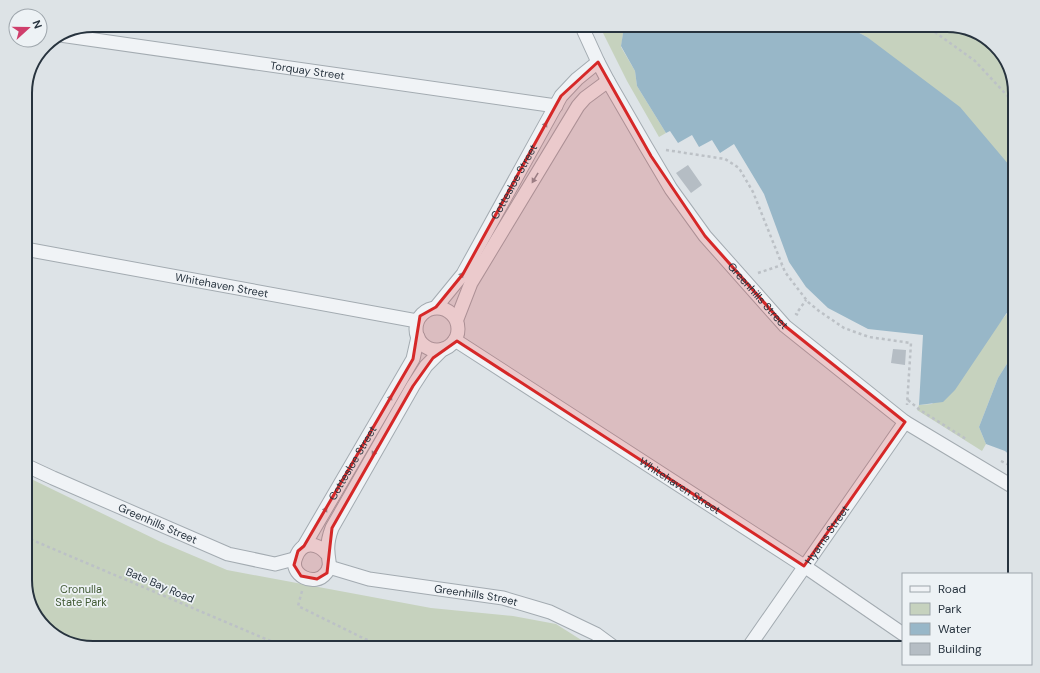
<svg xmlns="http://www.w3.org/2000/svg" width="1040" height="673" font-family="'DM Sans',sans-serif">
  <style>
    .green { fill: #c6d2be }
    .water { fill: #98b7c8 }
    .building { fill: #b5bdc4 }
    .lines { fill: none; stroke-linecap: round; stroke-linejoin: round }
    .street-casing { stroke: #a3abb1; stroke-width: 15 }
    .path { stroke: #bcc1c6; stroke-width: 2.5; stroke-dasharray: 3 3; stroke-linecap: butt }
    .street { stroke: #f0f3f6; stroke-width: 13 }
    .oneway { fill: #8c939a }
    .marked { fill: #d62828; fill-opacity: 0.2; stroke: #d62828; stroke-width: 3; stroke-linejoin: round }
    .labels { text-anchor: middle; stroke-width: 3.5; stroke-linejoin: round; paint-order: stroke }
    .street-label { font-size: 11px; fill: #27333e; stroke: #edf2f5 }
    .park-label { font-size: 11px; fill: #415a34; stroke: #edf2f5 }
    .rim { fill: none; stroke: #27333e; stroke-width: 2 }
  </style>
  <rect width="100%" height="100%" fill="#dde3e7"/>
  <path class="green" d="M947,25L985,36L1006,59L1015,89V172L867,37L846,26Z
    M600,27H624L621,47L635,71L637,86L666,133L659,137L627,81Z
    M1015,304V351L998,378L979,427L986,444L982,451L917,410L919,405L932,404Z
    M25,476L161,542L227,570L431,608L513,616L556,624L594,648H93L55,637L34,614L25,584Z"/>
  <path class="water" d="M846,26L867,37L960,107L1015,172V304L1006,314L955,390L943,402L919,405L923,335L868,329L828,308L806,287L789,262L764,194L734,144L720,153L712,140L699,147L692,135L678,143L670,131L666,133L637,86L635,71L621,46L624,27Z
    M1015,351V460L1005,451L986,444L979,427L998,378Z"/>
  <path class="building" d="M688,165L702,185L691,193L676,173Z
    M893,349L906,350L905,365L891,363Z"/>
  <g class="lines">
    <defs>
      <g id="street">
        <path id="s1" d="M582,27L598,62L608,81L645,145L671,189L705,236L785,326L905,422L1015,488"/>
        <path id="s2" d="M60,35L556,106"/>
        <path id="s3" d="M25,249L417,321"/>
        <path id="s4" d="M436,307L463,274L561,96L577,79L598,62"/>
        <circle cx="437" cy="329" r="21"/>
        <path d="M457,319L471,283L578,106L585,98L608,81"/>
        <path id="s5" d="M455,340L804,566L903,634"/>
        <path id="s6" d="M25,465L53,478L228,554L275,564L294,559"/>
        <path id="s7" d="M304,546L413,359L418,337"/>
        <path d="M327,554C317,542 302,541 296,557C288,575 315,588 326,573C332,566 328,560 328,552C327,544 329,536 332,528L413,386L426,366L443,349"/>
        <path id="s8" d="M329,567L369,579L503,598L550,612L596,634L615,648"/>
        <path id="s9" d="M748,648L905,422"/>
      </g>
    </defs>
    <use href="#street" class="street-casing"/>
    <path class="path" d="M925,25L975,61L1015,104
      M666,150L725,159L739,168L753,192L785,272L808,302L819,311L844,328L869,337L911,343L907,405
      M758,273L782,265
      M798,315L796,314L806,300
      M908,400L920,410L966,439
      M1001,461L1015,468
      M25,537L287,648
      M302,591L298,606L365,639L388,648"/>
    <use href="#street" class="street"/>
  </g>
  <defs><path id="oneway-solid" d="M-6-.8H1V-3.2L6.5 0L1 3.2V.8H-6Z"/></defs>
  <g class="oneway">
    <use href="#oneway-solid" transform="translate(544 127) rotate(-61)"/>
    <use href="#oneway-solid" transform="translate(535 178) rotate(121)"/>
    <use href="#oneway-solid" transform="translate(460 277) rotate(-53)"/>
    <use href="#oneway-solid" transform="translate(389 400) rotate(-60)"/>
    <use href="#oneway-solid" transform="translate(375 451) rotate(120)"/>
    <use href="#oneway-solid" transform="translate(324 512) rotate(-60)"/>
  </g>
  <path class="marked" d="M598,62L651,156L705,236L785,326L905,422L804,566L457,341L433,358L413,386L332,528L327,573L317,579L301,576L294,565L298,551L304,546L413,359L420,316L436,307L463,274L561,96Z"/>
  <g class="labels">
    <g class="street-label">
      <text dy="4" stroke="none"><textPath href="#s2" startOffset="250">Torquay Street</textPath></text>
      <text dy="4" stroke="none"><textPath href="#s4" startOffset="148">Cottesloe Street</textPath></text>
      <text dy="4" stroke="none"><textPath href="#s3" startOffset="200">Whitehaven Street</textPath></text>
      <text dy="4" stroke="none"><textPath href="#s1" startOffset="323">Greenhills Street</textPath></text>
      <text dy="4" stroke="none"><textPath href="#s7" startOffset="96">Cottesloe Street</textPath></text>
      <text dy="4" stroke="none"><textPath href="#s5" startOffset="268">Whitehaven Street</textPath></text>
      <text dy="4" stroke="none"><textPath href="#s6" startOffset="145">Greenhills Street</textPath></text>
      <text dy="4" stroke="none"><textPath href="#s9" startOffset="138">Hyams Street</textPath></text>
      <text transform="translate(160 585) rotate(23)" y="4">Bate Bay Road</text>
      <text dy="4" stroke="none"><textPath href="#s8" startOffset="150">Greenhills Street</textPath></text>
    </g>
    <g class="park-label">
      <text x="81" y="593">Cronulla<tspan x="81" dy="13">State Park</tspan></text>
    </g>
  </g>
  <path d="M0 0H1040V673H0ZM93 32H947A61 61 0 0 1 1008 93V580A61 61 0 0 1 947 641H93A61 61 0 0 1 32 580V93A61 61 0 0 1 93 32Z" fill="#dde3e6" fill-rule="evenodd"/>
  <path class="rim" d="M93 32H947A61 61 0 0 1 1008 93V580A61 61 0 0 1 947 641H93A61 61 0 0 1 32 580V93A61 61 0 0 1 93 32Z"/>
  <rect x="902" y="573" width="130" height="92" fill="#edf2f5" stroke="#9ea6ac"/>
  <rect x="910" y="586" width="20" height="6" fill="#f0f3f6" stroke="#9ea6ac"/>
  <text x="938" y="593" font-size="12" fill="#27333e">Road</text>
  <rect x="910" y="603" width="20" height="12" fill="#c6d2be" stroke="#9ea6ac"/>
  <text x="938" y="613" font-size="12" fill="#27333e">Park</text>
  <rect x="910" y="623" width="20" height="12" fill="#98b7c8" stroke="#9ea6ac"/>
  <text x="938" y="633" font-size="12" fill="#27333e">Water</text>
  <rect x="910" y="643" width="20" height="12" fill="#b5bdc4" stroke="#9ea6ac"/>
  <text x="938" y="653" font-size="12" fill="#27333e">Building</text>
  <g transform="translate(28 28) rotate(69)"><circle r="19" fill="#edf2f5" stroke="#9ea6ac"/>
  <path d="M0-3L7 15L0 10L-7 15Z" fill="#cf3f6c"/>
  <text y="-6" font-size="11" font-weight="bold" text-anchor="middle" fill="#27333e">N</text>
  </g>
</svg>
